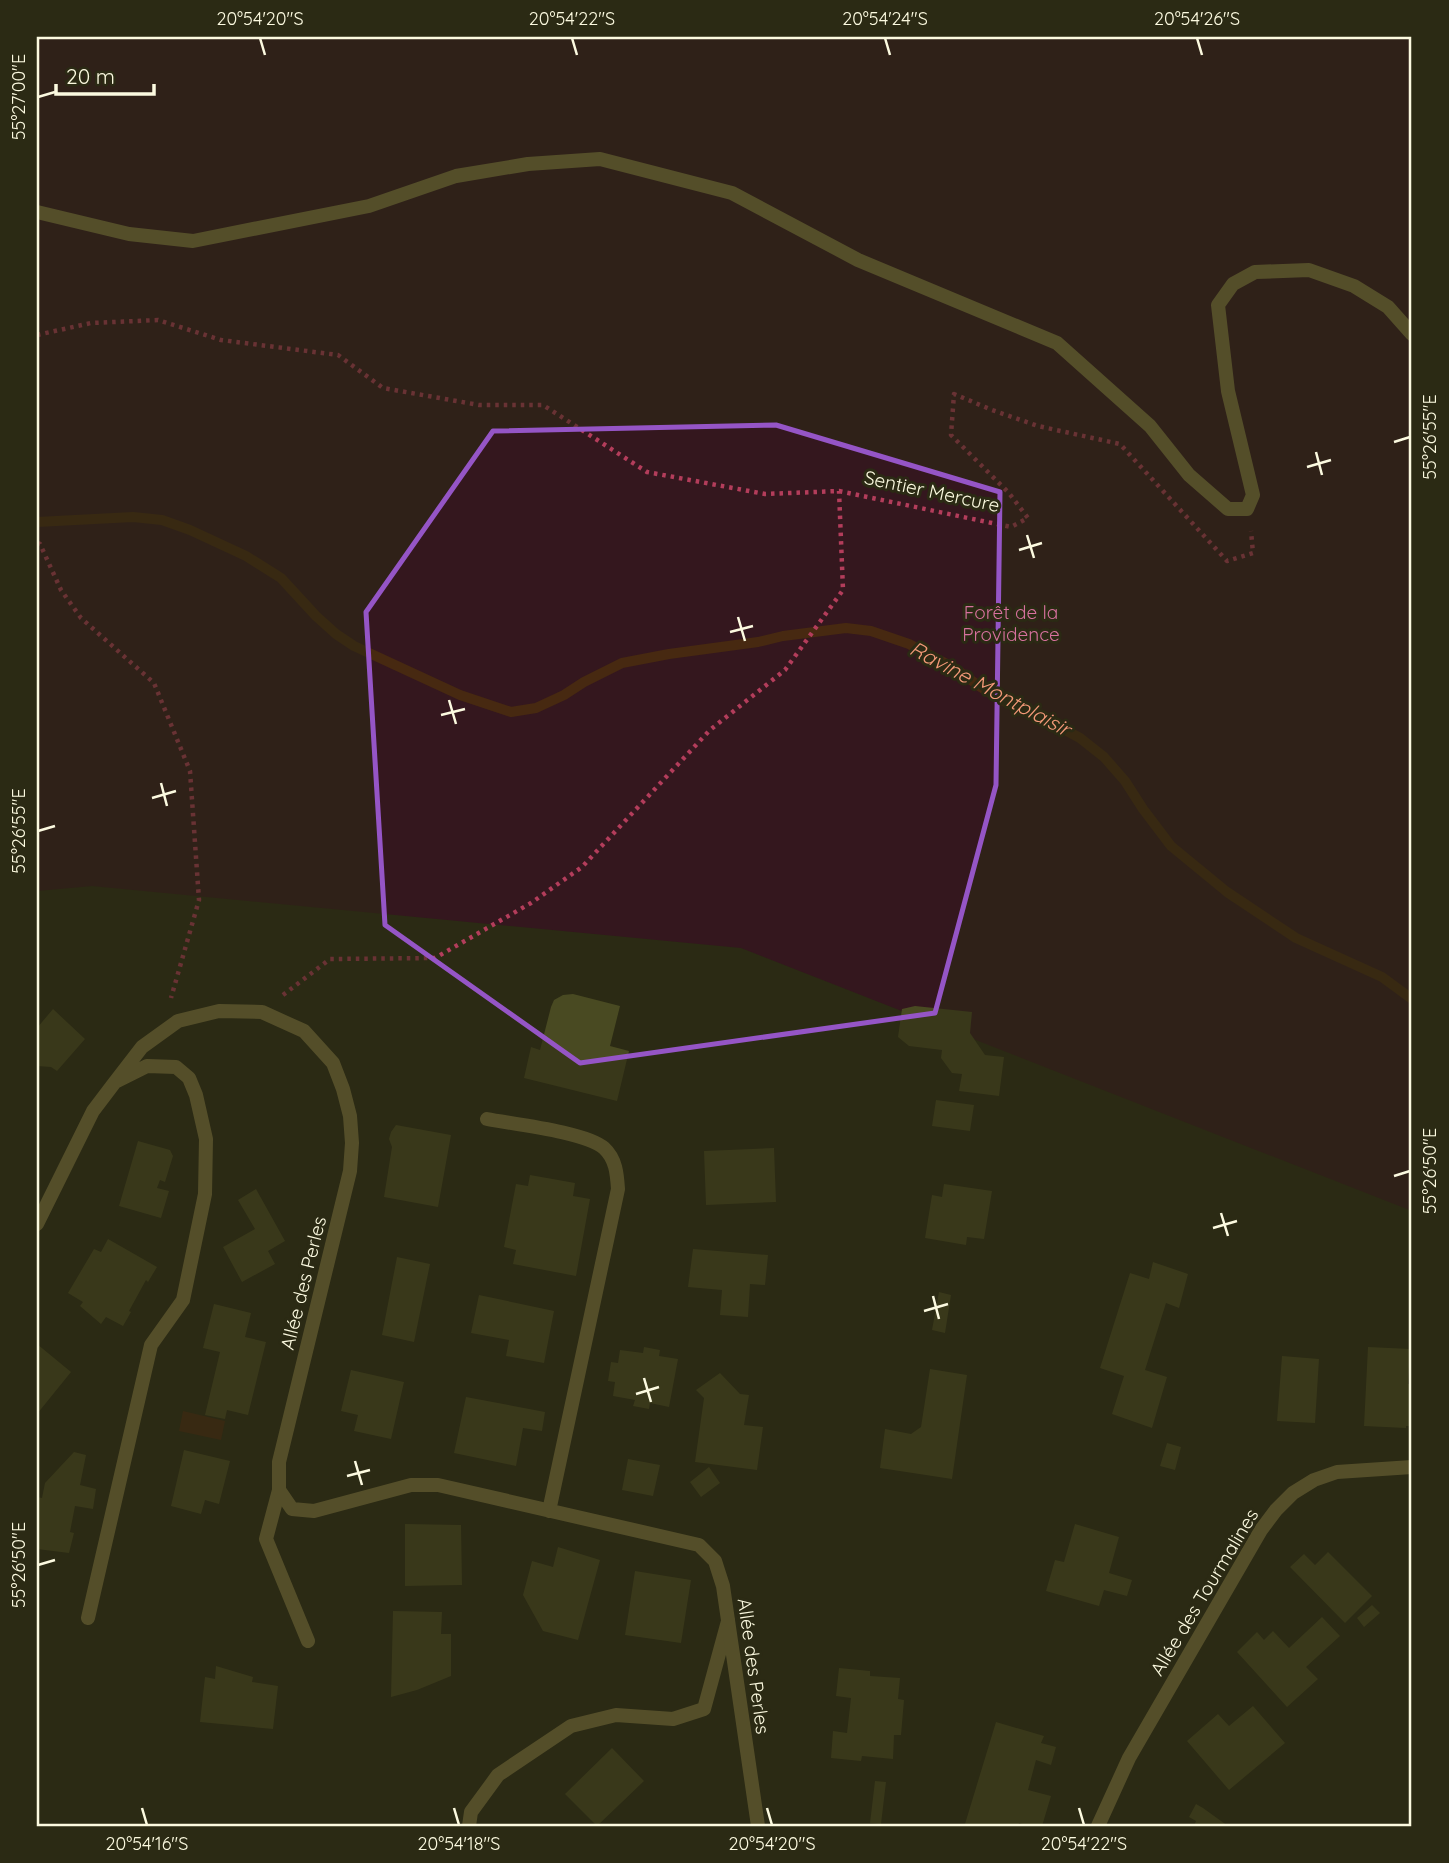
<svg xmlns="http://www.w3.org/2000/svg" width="1449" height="1863" font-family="Quicksand,sans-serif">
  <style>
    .green { fill: #34171e }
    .water { fill: #472911 }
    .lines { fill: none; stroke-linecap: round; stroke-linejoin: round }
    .stream { stroke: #472911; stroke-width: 10 }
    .building { fill: #494a22 }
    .path { stroke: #b33d5b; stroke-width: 4.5; stroke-dasharray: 3.5 5; stroke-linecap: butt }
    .service { stroke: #857b44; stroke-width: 14 }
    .minor { stroke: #857b44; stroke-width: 14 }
    .marked { fill: none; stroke: #9555c6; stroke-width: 5; stroke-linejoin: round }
    .ticks { fill: none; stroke: #fcfae0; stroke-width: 2.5 }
    .labels { text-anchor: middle; stroke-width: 6; stroke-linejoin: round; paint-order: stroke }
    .street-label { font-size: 19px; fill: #fcfae0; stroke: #2b2a14 }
    .park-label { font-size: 19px; fill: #d7719e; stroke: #2b2a14 }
    .water-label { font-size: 21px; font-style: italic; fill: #f39978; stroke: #2b2a14 }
    .neatline { fill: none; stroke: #fcfae0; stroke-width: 2.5 }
    .ticks-label { font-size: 18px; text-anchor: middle; fill: #fcfae0 }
  </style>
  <rect width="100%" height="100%" fill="#2b2a14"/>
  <path class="green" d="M37,37H1412V1211L741,948L92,886L37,891Z"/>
  <path class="water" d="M183,1411L225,1421L221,1440L179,1431Z"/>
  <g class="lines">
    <path class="stream" d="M37,522L133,517L162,520L190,530L246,556L281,578L316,616L336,634L354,646L460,695L511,712L536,708L564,695L584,682L622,663L669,654L758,642L783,636L846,628L871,631L909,644L956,669L979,686L1003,701L1054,724L1080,738L1104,757L1125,781L1143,809L1171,846L1227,892L1296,938L1382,977L1412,999"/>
  </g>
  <path class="building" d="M573,994L620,1006L610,1046L629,1051L617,1101L524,1078L531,1047L540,1050L551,1007L554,1000L563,995Z
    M915,1006L972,1012L970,1033L985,1055L1004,1057L999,1096L959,1091L962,1074L952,1073L941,1058L942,1050L909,1046L898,1037L902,1009Z
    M53,1009L85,1039L57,1071L51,1067L37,1066V1028Z
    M936,1100L974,1105L970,1131L932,1126Z
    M396,1125L451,1135L438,1207L384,1197L392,1147L389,1139L391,1132Z
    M138,1141L170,1150L173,1156L165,1182L160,1180L157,1188L169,1191L161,1218L119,1206Z
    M774,1148L776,1202L706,1205L704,1151Z
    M530,1175L575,1183L573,1196L590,1199L576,1276L513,1264L516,1250L504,1247L516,1184L528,1186Z
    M944,1184L992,1191L984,1239L967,1237L966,1245L925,1238L932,1195L942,1197Z
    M256,1189L285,1241L268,1251L275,1264L242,1282L223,1247L255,1229L238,1200Z
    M108,1239L157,1267L148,1282L146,1280L129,1311L131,1312L123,1326L106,1317L101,1324L80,1306L83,1302L68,1293L94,1249L101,1252Z
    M693,1249L768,1255L765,1285L750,1284L748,1317L720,1315L722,1290L688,1287Z
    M397,1257L430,1264L414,1342L382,1335Z
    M1153,1262L1188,1274L1179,1308L1166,1303L1145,1370L1167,1377L1152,1428L1112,1414L1124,1376L1100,1368L1130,1273L1149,1279Z
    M939,1292L951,1295L945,1333L932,1330Z
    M479,1295L554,1311L544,1363L506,1356L509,1340L471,1333Z
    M214,1304L251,1313L245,1337L266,1342L248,1415L227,1410L225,1419L205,1415L220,1352L203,1348Z
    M37,1344L71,1372L37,1414Z
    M644,1347L660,1350L659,1356L678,1359L669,1407L650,1403L649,1409L633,1406L635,1400L613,1396L615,1382L608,1381L611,1362L618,1363L620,1350L643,1353Z
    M1368,1347L1410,1349L1408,1384H1412V1426H1406V1428L1364,1426Z
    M1282,1356L1319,1359L1315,1423L1277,1421Z
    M930,1369L967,1375L952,1479L880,1468L885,1429L911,1434L921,1427Z
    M351,1370L404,1382L391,1439L354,1431L358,1415L341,1411Z
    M720,1373L740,1394L749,1395L744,1425L763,1427L757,1470L695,1462L704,1398L696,1390Z
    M466,1397L545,1412L542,1431L523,1428L516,1466L454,1453Z
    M1167,1443L1181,1447L1175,1470L1160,1466Z
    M184,1450L230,1461L219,1504L205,1500L201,1514L171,1506Z
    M74,1452L86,1455L80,1485L96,1489L93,1509L75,1506L70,1532L74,1533L69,1553L37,1549V1497L42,1498L45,1483Z
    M628,1459L660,1465L653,1496L622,1490Z
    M709,1467L720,1483L701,1497L690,1482Z
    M405,1524L461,1525L462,1585L405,1586Z
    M1075,1524L1119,1537L1109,1573L1132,1580L1127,1596L1104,1590L1099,1606L1046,1591L1055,1560L1064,1562Z
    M558,1547L600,1560L578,1640L543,1631L523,1595L532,1561L553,1567Z
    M1328,1552L1372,1596L1345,1623L1290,1567L1304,1554L1315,1565Z
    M635,1571L691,1580L681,1643L625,1635Z
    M1372,1605L1380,1613L1364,1627L1357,1618Z
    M393,1611L442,1612L441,1634H451V1676L417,1690L391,1697Z
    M1322,1617L1340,1636L1306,1667L1318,1679L1287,1707L1237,1652L1257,1632L1264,1640L1273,1631L1289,1648Z
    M216,1666L253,1677L252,1682L278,1686L273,1729L200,1722L205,1677L215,1679Z
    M839,1668L870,1671V1676L900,1678L898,1699L904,1700L901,1735H894L893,1759L862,1756L861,1761L831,1758L833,1731L847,1733L851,1698L836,1696Z
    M1253,1706L1285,1743L1229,1790L1187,1741L1218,1714L1229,1726Z
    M996,1722L1044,1736L1041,1743L1056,1747L1051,1765L1036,1760L1028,1790L1051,1796L1042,1826H1029L1019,1823L1018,1826H975L965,1824Z
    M612,1748L644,1781L597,1826L565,1794Z
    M875,1781L886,1782L881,1824L870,1823Z
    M1196,1804L1203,1808L1228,1826H1194L1196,1821L1189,1817Z"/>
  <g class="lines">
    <path class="path" d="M37,335L91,323L158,320L221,340L338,355L383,388L479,405H543L647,472L765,494L839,491L1011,527L1028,518L1009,493L951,435L954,394L992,410L1038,426L1120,444L1227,561L1253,553L1251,531
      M37,543L40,544L61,590L81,618L154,683L190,771L199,900L171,998
      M283,995L330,959L435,958L531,903L582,867L710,730L785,670L843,590L839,491"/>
    <path class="service" d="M279,1490L266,1539L308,1641
      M469,1826L471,1812L498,1775L571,1726L616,1715L673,1719L704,1709L728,1621"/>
    <path class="minor" d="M37,212L129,234L193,241L369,206L456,176L528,164L600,159L732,193L858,260L1057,343L1150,426L1189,475L1228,509H1247L1253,495L1228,391L1218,305L1233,284L1255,272L1309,270L1354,286L1388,307L1412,334
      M115,1082L142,1047L178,1021L219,1011L262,1012L304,1031L333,1063L343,1089L350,1116L352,1143L350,1171L279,1462V1490L292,1509L314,1511L411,1485H438L699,1545L715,1561L723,1586L758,1826
      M487,1119C513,1124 586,1132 604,1148C616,1159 617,1174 618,1189L549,1511
      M37,1224L93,1111L115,1082L147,1066L176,1067L189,1078L196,1095L206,1139L205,1194L183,1300L151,1345L88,1618
      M1098,1826L1129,1758L1261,1530L1276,1510L1293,1493L1314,1480L1337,1472L1412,1467"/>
  </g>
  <path d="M0 0H1449V1863H0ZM776,425L1000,492L996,785L935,1013L580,1063L385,925L366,612L493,431Z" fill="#2b2a14" fill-opacity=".55" fill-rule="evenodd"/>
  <path class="marked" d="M776,425L1000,492L996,785L935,1013L580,1063L385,925L366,612L493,431Z"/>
  <path class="ticks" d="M260,38L265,55M572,38L577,55M885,38L890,55M1197,38L1202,55M38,97L55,92M1394,442L1410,437M1316,452L1322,475M1307,467L1331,460M1027,535L1034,558M1019,550L1042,543M738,617L745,641M730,632L753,626M449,700L456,724M441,715L465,709M161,783L167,806M152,798L176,791M38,831L55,826M1394,1176L1410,1171M1221,1213L1228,1236M1213,1228L1237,1221M933,1296L939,1319M924,1311L948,1304M644,1378L651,1402M636,1394L659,1387M355,1461L362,1485M347,1476L370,1470M38,1565L55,1560M142,1808L147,1825M454,1808L459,1825M767,1808L772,1825M1079,1808L1084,1825"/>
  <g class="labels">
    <g class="street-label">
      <text transform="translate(932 491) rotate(12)" y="7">Sentier Mercure</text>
      <text transform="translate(303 1283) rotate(-76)" y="7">Allée des Perles</text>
      <text transform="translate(1204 1592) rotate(-59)" y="7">Allée des Tourmalines</text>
      <text transform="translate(754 1666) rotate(82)" y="7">Allée des Perles</text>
    </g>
    <g class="park-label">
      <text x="1011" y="619">Forêt de la<tspan x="1011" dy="22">Providence</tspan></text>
    </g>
    <g class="water-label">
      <text transform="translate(990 689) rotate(28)" y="7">Ravine Montplaisir</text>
    </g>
  </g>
  <rect width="1449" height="1863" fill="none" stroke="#2b2a14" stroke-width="77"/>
  <path d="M56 84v10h98v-10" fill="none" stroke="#fcfae0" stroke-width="3.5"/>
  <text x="66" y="84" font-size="21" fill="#fcfae0" stroke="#2b2a14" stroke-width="5" paint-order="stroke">20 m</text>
  <rect x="38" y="38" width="1372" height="1787" class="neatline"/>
  <g class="ticks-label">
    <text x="260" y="25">20°54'20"S</text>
    <text x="572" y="25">20°54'22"S</text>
    <text x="885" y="25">20°54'24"S</text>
    <text x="1197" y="25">20°54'26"S</text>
    <text transform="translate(19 97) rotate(-90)" y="6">55°27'00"E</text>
    <text transform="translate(1430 437) rotate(-90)" y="6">55°26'55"E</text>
    <text transform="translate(19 831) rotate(-90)" y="6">55°26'55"E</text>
    <text transform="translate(1430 1171) rotate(-90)" y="6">55°26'50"E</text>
    <text transform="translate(19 1565) rotate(-90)" y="6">55°26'50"E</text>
    <text x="147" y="1850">20°54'16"S</text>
    <text x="459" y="1850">20°54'18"S</text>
    <text x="772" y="1850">20°54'20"S</text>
    <text x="1084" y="1850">20°54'22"S</text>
  </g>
</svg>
